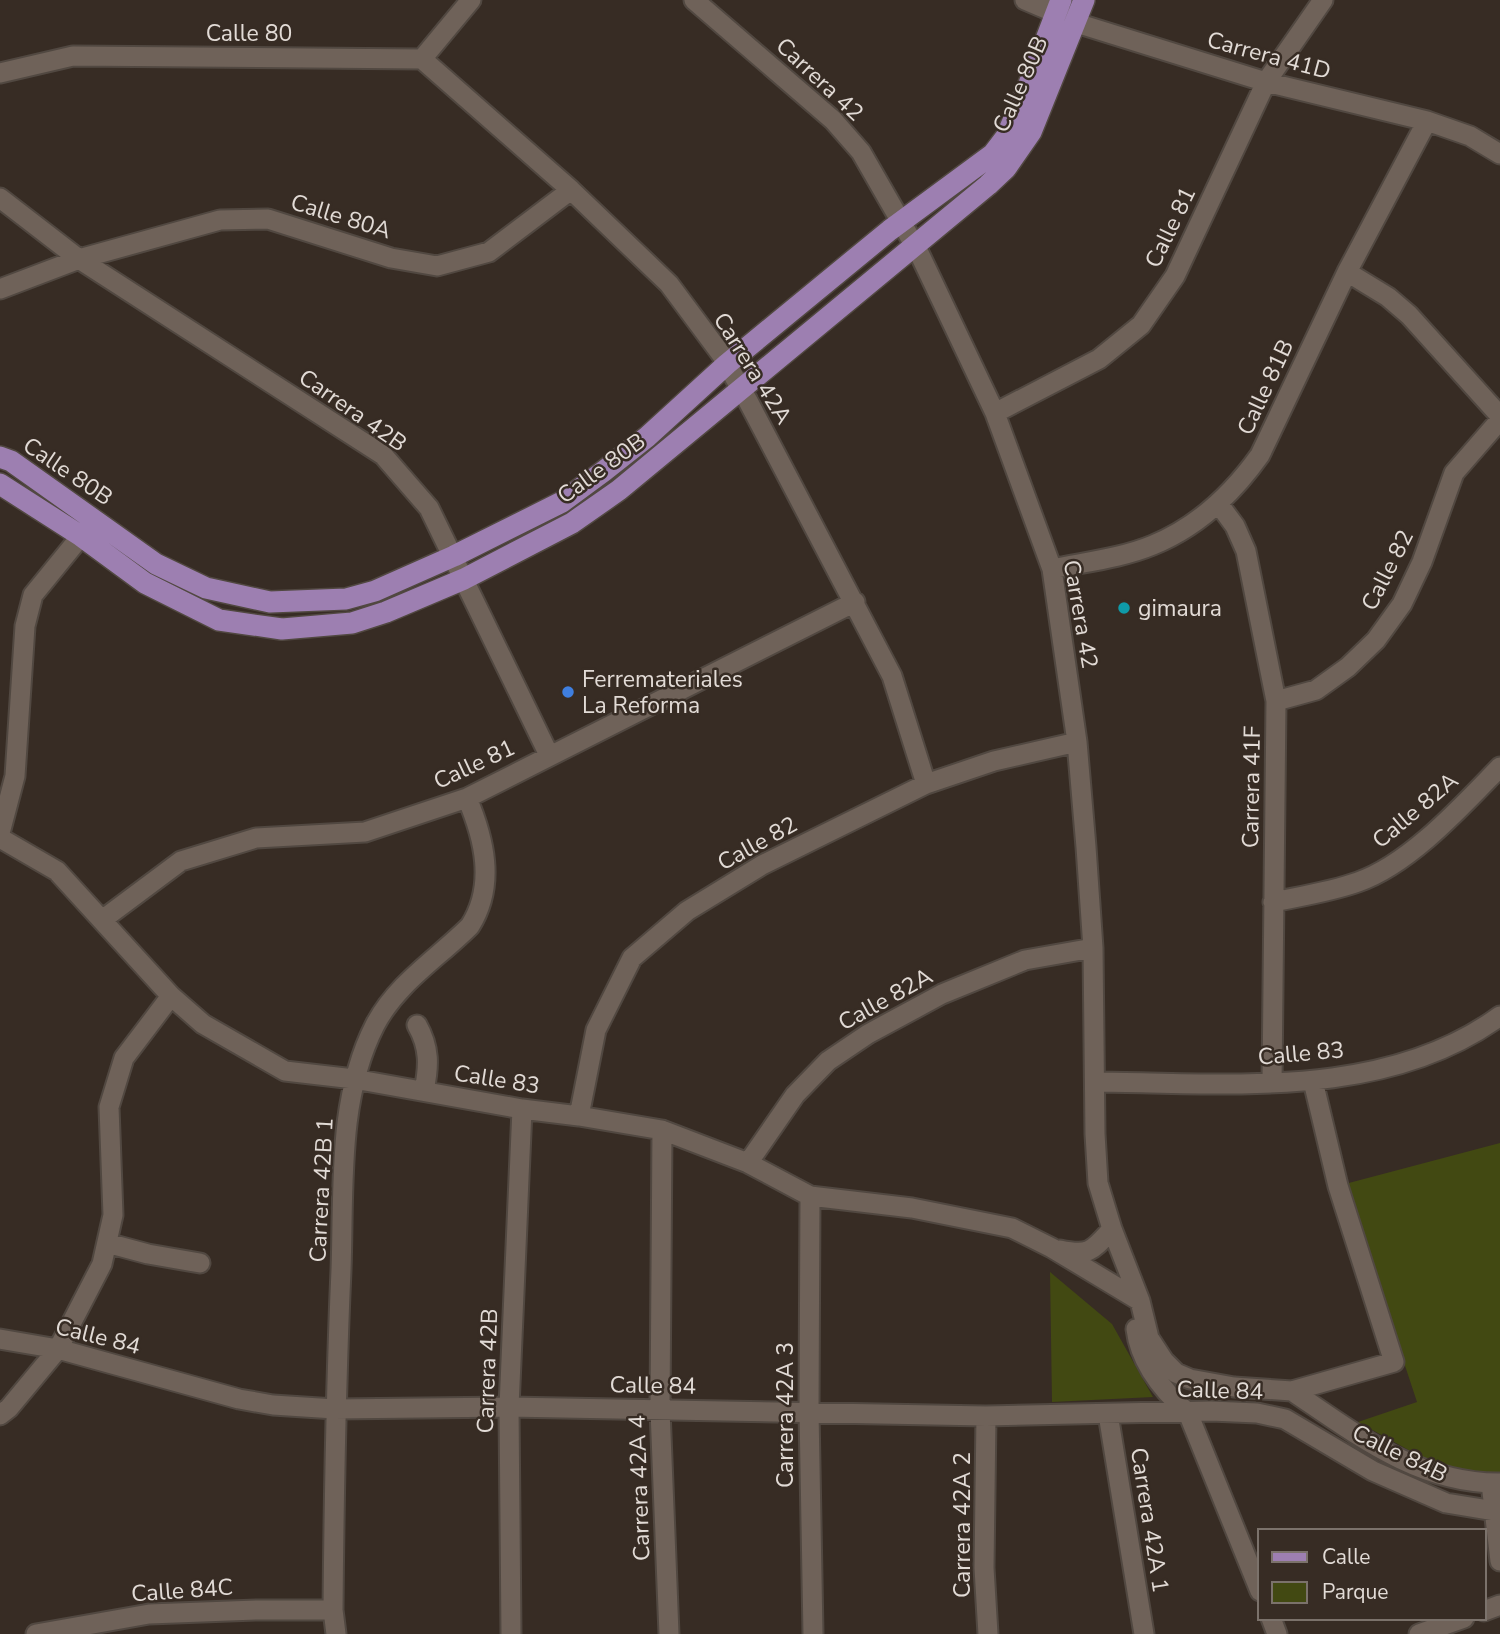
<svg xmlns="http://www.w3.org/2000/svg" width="1500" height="1634" font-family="'Nunito Sans',sans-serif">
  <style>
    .green { fill: #424912 }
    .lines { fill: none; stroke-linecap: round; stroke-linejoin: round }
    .minor-casing { stroke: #514841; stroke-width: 23 }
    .major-casing { stroke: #514841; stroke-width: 24 }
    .minor { stroke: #6f6259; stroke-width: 19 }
    .major { stroke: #9d7fb1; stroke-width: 21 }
    .culture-dot { fill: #0f9aa8; stroke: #372c24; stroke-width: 2.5 }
    .shop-dot { fill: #3f7fe0; stroke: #372c24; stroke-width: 2.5 }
    .labels { text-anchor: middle; stroke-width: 5; stroke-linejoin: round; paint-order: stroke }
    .street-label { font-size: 23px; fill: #e2dbd6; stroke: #372c24 }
    .poi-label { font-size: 23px; fill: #e2dbd6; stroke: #372c24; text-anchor: start }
  </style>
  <rect width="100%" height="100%" fill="#372c24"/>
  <path class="green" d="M1500,1143V1476L1463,1472L1432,1463L1358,1422L1417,1402L1345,1184Z
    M1050,1272L1112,1324L1153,1397L1052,1402Z"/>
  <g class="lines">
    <defs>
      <path id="minor" d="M694,0L833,120L861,152L920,255L995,413L1052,569L1077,742L1086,847L1093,948L1095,1134L1098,1183L1112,1229L1140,1301L1149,1338L1164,1361L1176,1373L1190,1379L1234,1387L1292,1391L1394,1362L1338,1186L1313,1081
        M1025,0L1086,26L1266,82L1427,121L1470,136L1500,154
        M422,59L571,190L669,284L721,354L748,401L892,676L926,784
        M422,59L471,0
        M0,73L73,56L422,59
        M0,198L79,259L383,455L429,508L549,755
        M1347,272L1388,297L1409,315L1500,416
        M0,289L79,259L220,220L268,219L391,258L437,266L489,252L571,190
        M995,413L1099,359L1141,325L1175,276L1266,82L1323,0
        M1218,503L1235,526L1246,551L1276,701L1272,1083
        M1052,569C1085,562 1122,558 1153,545C1197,527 1233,493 1260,455L1347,272L1427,121
        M1276,701L1316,690L1348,667L1376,640L1402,604L1422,562L1454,473L1500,420
        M0,833L15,776L25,626L33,595L90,525
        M0,838L57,871L171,996L203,1024L285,1071L354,1079L522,1109L579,1116L662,1130L748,1163L810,1196L912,1208L1012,1228L1052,1248L1140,1301
        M1273,902C1302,896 1330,892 1358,882C1410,864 1462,806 1500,767
        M102,920L181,861L256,838L365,832L467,798L855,602
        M417,1025C430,1048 429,1066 424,1091
        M1096,1082C1229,1083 1385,1100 1500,1016
        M579,1116L596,1030L632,958L687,911L762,865L926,784L994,761L1077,742
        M662,1130L660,1410L669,1634
        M748,1163L795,1095L828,1061L868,1034L942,994L1025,960L1093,948
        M810,1196L809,1411L813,1634
        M107,1243L148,1254L200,1263
        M1060,1250C1090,1256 1092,1251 1112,1229
        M1136,1329C1140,1363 1164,1392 1188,1413L1260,1591
        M0,1339L58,1349L239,1399L273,1405L335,1409L509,1407L986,1416L1211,1411L1257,1413L1285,1419L1373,1471L1446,1503L1500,1512
        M1292,1391C1356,1434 1419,1484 1500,1483
        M1108,1414L1144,1634
        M0,1415L9,1408L58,1349L102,1264L113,1215L109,1107L124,1058L171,996
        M986,1416L984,1568L988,1634
        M1491,1483L1500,1561
        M1484,1611L1500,1605
        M1271,1618L1277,1634
        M36,1634L149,1614L257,1610H333
        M336,1634L333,1610C334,1497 336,1384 341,1270C344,1189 337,1099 375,1025C397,983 438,958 470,926C496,885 484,838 467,798
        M511,1634L509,1407L522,1109
        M1419,1634L1464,1618"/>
      <path id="major" d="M0,457L11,461L156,564L206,588L270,602L346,599L375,591L454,556L562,502L604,471L647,437L727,364L890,230L993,154L1006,137L1027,89L1061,0
        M0,484L81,536L145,583L219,620L282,629L352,623L386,612L464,579L572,523L619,490L988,185L1006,168L1031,132L1084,0"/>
    </defs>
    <use href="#minor" class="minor-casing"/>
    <use href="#major" class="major-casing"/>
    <use href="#minor" class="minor"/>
    <use href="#major" class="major"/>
  </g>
  <circle class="culture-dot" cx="1124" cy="608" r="7"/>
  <circle class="shop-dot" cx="568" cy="692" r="7"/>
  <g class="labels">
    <g class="street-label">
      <text x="249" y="41">Calle 80</text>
      <text transform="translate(1269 55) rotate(15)" y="8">Carrera 41D</text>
      <text transform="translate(820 79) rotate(43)" y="8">Carrera 42</text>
      <text transform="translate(1020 84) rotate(-66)" y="8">Calle 80B</text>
      <text transform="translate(341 216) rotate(17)" y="8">Calle 80A</text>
      <text transform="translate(1170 227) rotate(-64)" y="8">Calle 81</text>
      <text transform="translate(753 368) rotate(58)" y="8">Carrera 42A</text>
      <text transform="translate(1265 387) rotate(-65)" y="8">Calle 81B</text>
      <text transform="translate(353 410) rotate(35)" y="8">Carrera 42B</text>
      <text transform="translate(601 468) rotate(-36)" y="8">Calle 80B</text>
      <text transform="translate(68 471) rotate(34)" y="8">Calle 80B</text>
      <text transform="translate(1387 570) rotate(-63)" y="8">Calle 82</text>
      <text transform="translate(1081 614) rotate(80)" y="8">Carrera 42</text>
      <text transform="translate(474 764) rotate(-25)" y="8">Calle 81</text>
      <text transform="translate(1251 787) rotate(-89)" y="8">Carrera 41F</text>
      <text transform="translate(1415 810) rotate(-40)" y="8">Calle 82A</text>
      <text transform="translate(757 843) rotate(-29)" y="8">Calle 82</text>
      <text transform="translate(885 999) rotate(-29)" y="8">Calle 82A</text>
      <text transform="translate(1301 1053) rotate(-5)" y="8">Calle 83</text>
      <text transform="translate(497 1079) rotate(9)" y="8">Calle 83</text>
      <text transform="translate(321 1190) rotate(-87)" y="8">Carrera 42B 1</text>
      <text transform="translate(98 1336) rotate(14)" y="8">Calle 84</text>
      <text transform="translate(487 1371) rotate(-88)" y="8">Carrera 42B</text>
      <text transform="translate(653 1385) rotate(1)" y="8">Calle 84</text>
      <text transform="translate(1220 1390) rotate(2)" y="8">Calle 84</text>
      <text transform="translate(785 1415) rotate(-90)" y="8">Carrera 42A 3</text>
      <text transform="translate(1400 1453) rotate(26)" y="8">Calle 84B</text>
      <text transform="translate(639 1488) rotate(-92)" y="8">Carrera 42A 4</text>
      <text transform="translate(1150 1520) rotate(81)" y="8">Carrera 42A 1</text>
      <text transform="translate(962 1525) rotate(-90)" y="8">Carrera 42A 2</text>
      <text transform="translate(182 1590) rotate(-4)" y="8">Calle 84C</text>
    </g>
    <g class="poi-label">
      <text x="1138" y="616">gimaura</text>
      <text x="582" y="687">Ferremateriales<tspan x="582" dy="26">La Reforma</tspan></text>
    </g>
  </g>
  <rect x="1258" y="1529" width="228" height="91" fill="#372c24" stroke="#7b726b" stroke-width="2"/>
  <rect x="1272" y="1552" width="35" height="10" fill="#9d7fb1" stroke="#7b726b" stroke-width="2"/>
  <text x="1322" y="1564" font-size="21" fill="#e2dbd6">Calle</text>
  <rect x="1272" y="1582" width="35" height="21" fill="#424912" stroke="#7b726b" stroke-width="2"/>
  <text x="1322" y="1599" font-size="21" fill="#e2dbd6">Parque</text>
</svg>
